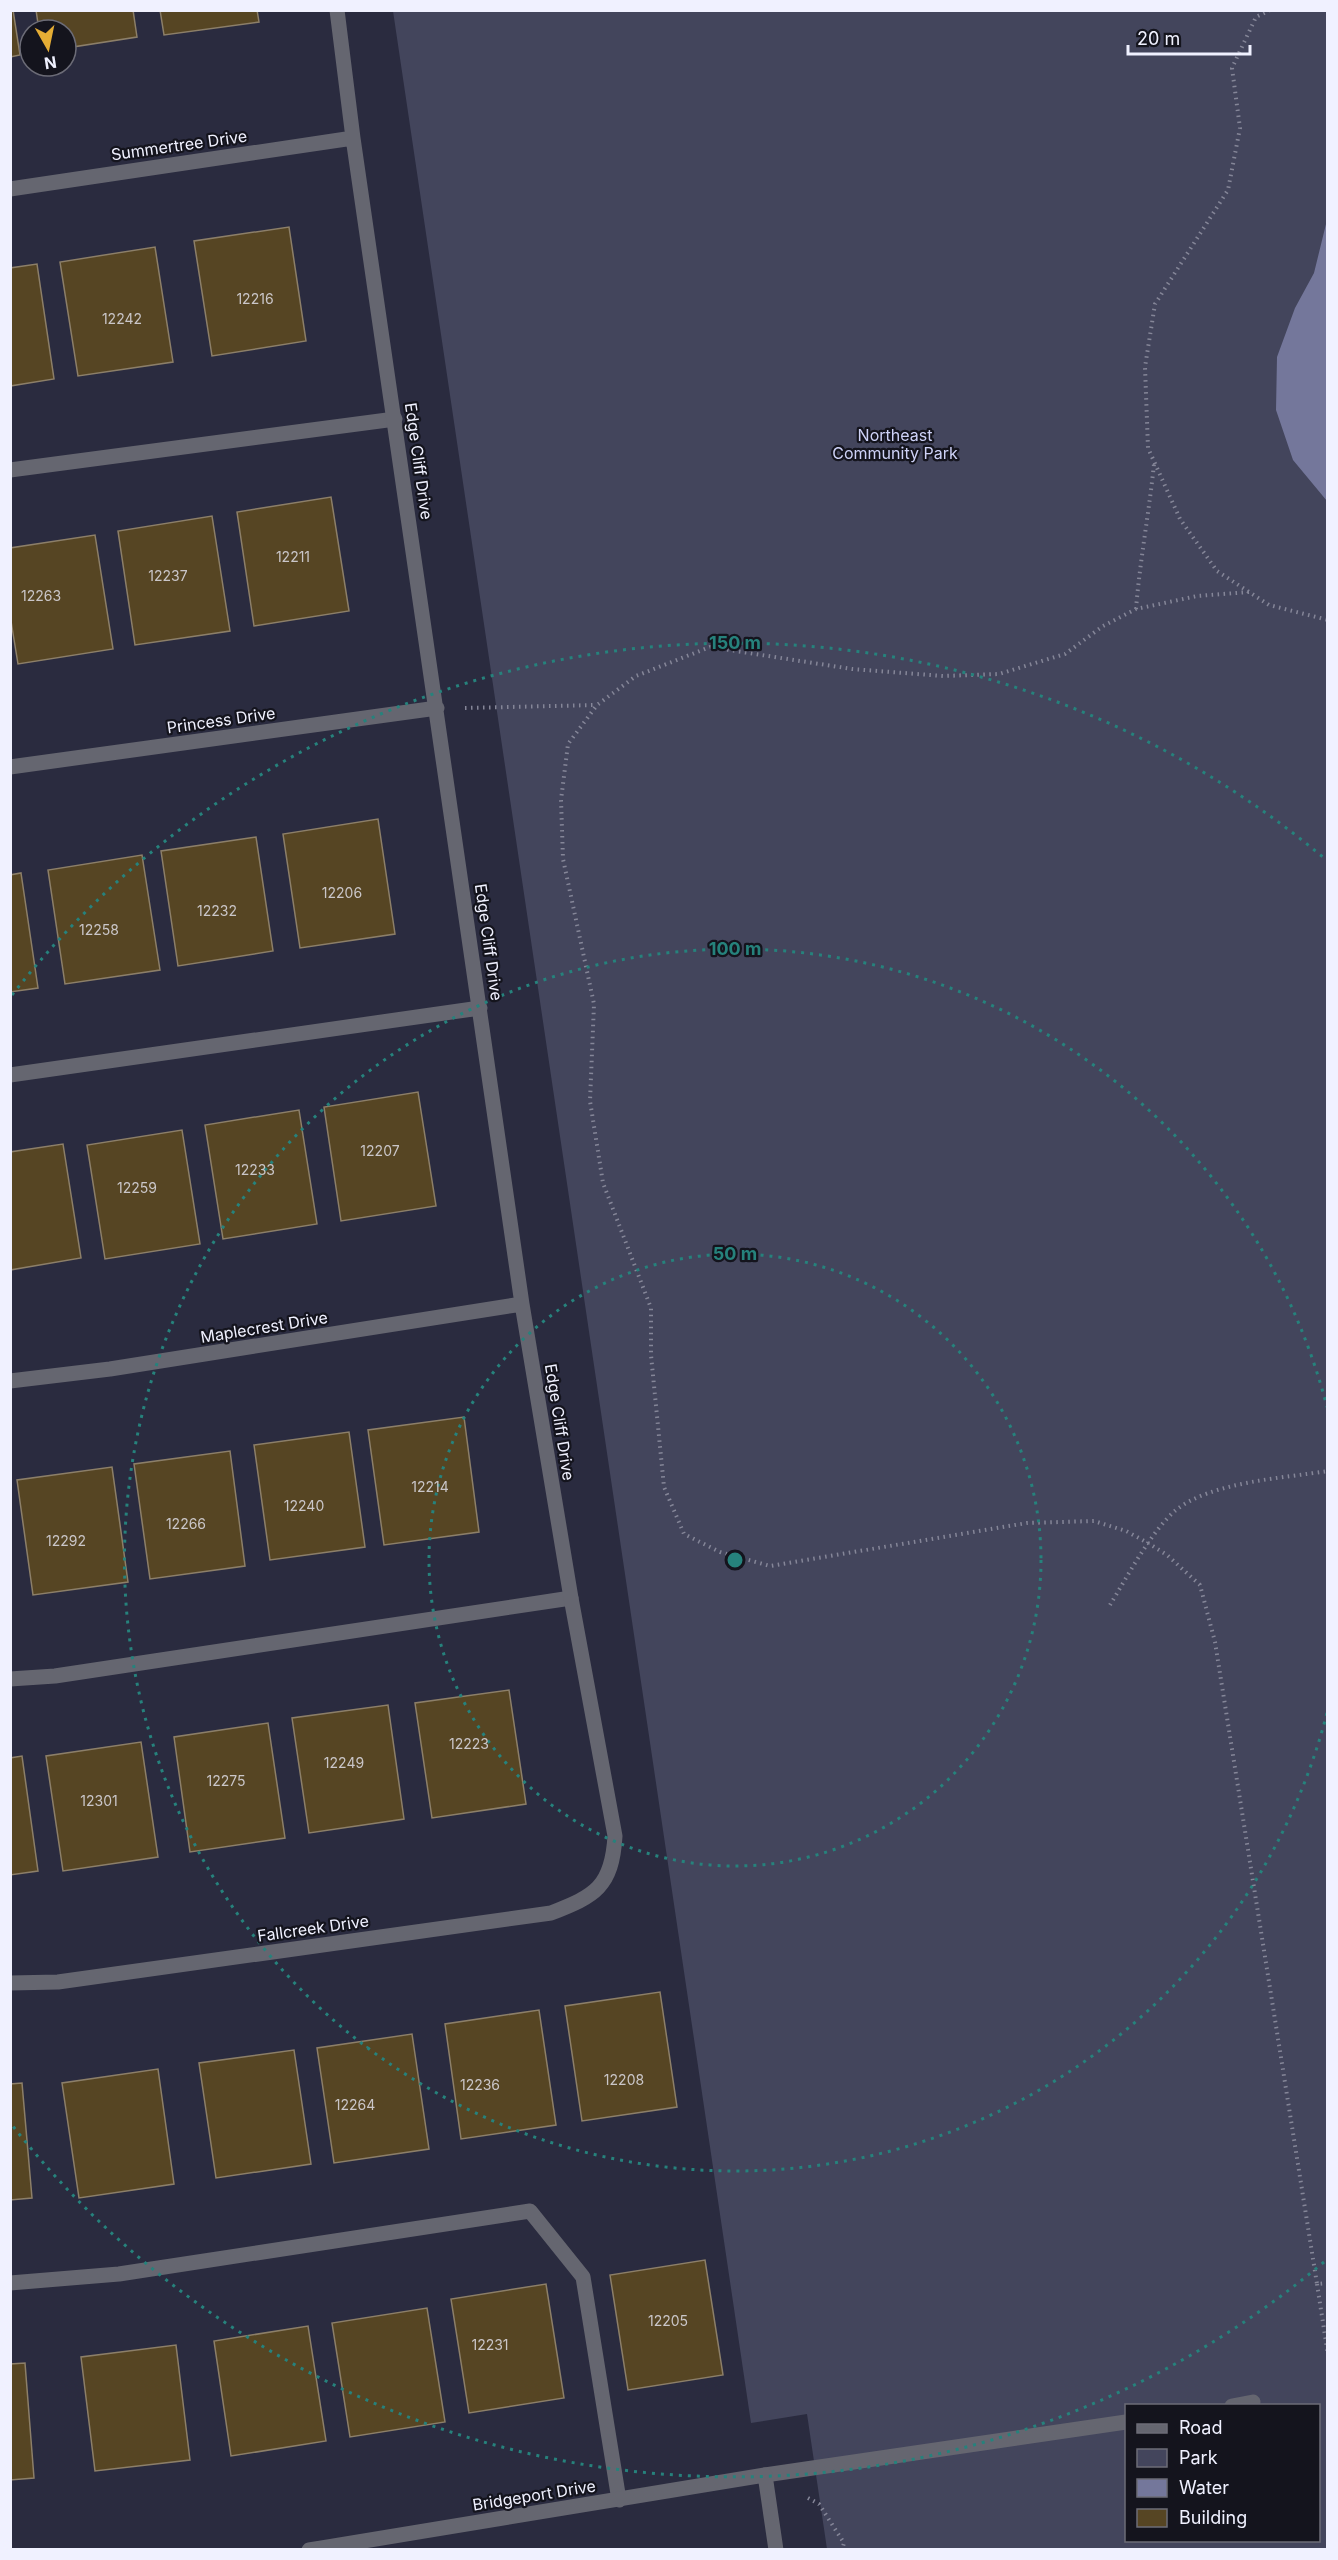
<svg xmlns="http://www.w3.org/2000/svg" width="1338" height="2560" font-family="Inter,sans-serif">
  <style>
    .green { fill: #43455c; fill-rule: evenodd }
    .water { fill: #74779b }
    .building { fill: #564523; stroke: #8c7f69; stroke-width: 1.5 }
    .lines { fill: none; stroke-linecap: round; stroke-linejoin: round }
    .path { stroke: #858698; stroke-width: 4; stroke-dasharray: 1.5 4.5; stroke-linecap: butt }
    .service { stroke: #656670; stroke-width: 15 }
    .minor { stroke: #656670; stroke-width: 15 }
    .ring { fill: none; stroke: #26827c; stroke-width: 3; stroke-dasharray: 3 6 }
    .labels { text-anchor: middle; stroke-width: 4.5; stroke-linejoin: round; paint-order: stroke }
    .number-label { font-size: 14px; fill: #cac6c8 }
    .street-label { font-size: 16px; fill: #f0f1ff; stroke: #14141d }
    .park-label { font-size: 16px; fill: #ced2f7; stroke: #14141d }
    .centre { fill: #26827c; stroke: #14141d; stroke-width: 3 }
    .ring-label { font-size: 18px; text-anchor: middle; font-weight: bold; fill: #26827c; stroke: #14141d; stroke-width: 4.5; stroke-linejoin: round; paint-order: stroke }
  </style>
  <rect width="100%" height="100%" fill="#2a2b3f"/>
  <path class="green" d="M393,11H1327V2549H827L807,2414L751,2423ZM1126,2406H1318V2540H1126Z"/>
  <path class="water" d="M1327,220V501L1293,460L1276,410L1277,357L1295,308L1314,273Z"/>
  <path class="building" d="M10,10H13L20,55L10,57Z
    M36,10H133L137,37L66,48V30H39Z
    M160,10H257L259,22L164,35Z
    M289,227L306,341L212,356L194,241Z
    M155,247L173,362L78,376L60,262Z
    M37,264L54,379L10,386V268Z
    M331,497L349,611L254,626L237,512Z
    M212,516L230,631L135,645L118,531Z
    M95,535L113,649L18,664L10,615V548Z
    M378,819L395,934L300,948L283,834Z
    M256,837L273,951L178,966L161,851Z
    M142,855L160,970L65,984L48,870Z
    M21,873L38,988L10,992V875Z
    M418,1092L436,1206L341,1221L324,1107Z
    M299,1110L317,1224L223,1239L205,1125Z
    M182,1130L200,1244L105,1259L87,1145Z
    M63,1144L81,1258L10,1270V1152Z
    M464,1417L479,1532L384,1545L368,1430Z
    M349,1432L365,1547L270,1560L254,1445Z
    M230,1451L245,1566L150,1579L134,1464Z
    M112,1467L128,1582L33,1595L17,1480Z
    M509,1690L526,1804L432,1818L415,1703Z
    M388,1705L404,1819L309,1833L292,1718Z
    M268,1723L285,1838L190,1852L174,1737Z
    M141,1742L158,1857L63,1871L46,1756Z
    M22,1756L38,1871L10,1875V1758Z
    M660,1992L677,2107L582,2121L565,2006Z
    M539,2010L556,2125L461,2139L445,2024Z
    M412,2034L429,2149L334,2163L317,2048Z
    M294,2050L311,2164L216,2178L199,2063Z
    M158,2069L174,2184L79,2198L62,2083Z
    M22,2083L32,2198L10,2200V2084Z
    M705,2260L723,2375L628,2390L610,2275Z
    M546,2284L564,2398L469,2413L451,2299Z
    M427,2308L445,2422L350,2437L332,2323Z
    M308,2326L326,2441L231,2456L214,2341Z
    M176,2345L190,2460L95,2471L81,2357Z
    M25,2363L34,2478L10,2480V2364Z"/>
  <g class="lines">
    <path class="path" d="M1270,10L1256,17L1232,68L1240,128L1228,190L1155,304L1145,367L1148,448L1180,519L1217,571L1269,605L1328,620
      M1249,592L1197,596L1136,609L1103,626L1065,654L999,674L943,676L852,669L710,647L636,676L597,705L568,744L561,800L563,859L594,1004L590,1101L603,1183L651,1308V1355L664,1487L684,1534L720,1552L770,1566L1027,1523L1094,1521L1126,1531L1148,1543L1167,1555L1200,1585L1215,1642L1317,2284L1328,2283
      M1136,609C1140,560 1149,513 1154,464
      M465,708L596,705
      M1110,1605C1127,1577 1152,1530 1176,1510C1211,1482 1283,1478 1328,1471
      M1317,2284L1328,2355
      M808,2498L819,2504L844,2543L842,2550"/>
    <path class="service" d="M10,470L395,419
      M10,1075L480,1008
      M10,1679L55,1676L571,1598
      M10,2283L119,2274L530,2211L583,2277L619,2500
      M1232,2406L1253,2402
      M765,2475L1126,2422"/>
    <path class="minor" d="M10,189L353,138
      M10,767L437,708
      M10,1381L110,1369L522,1304
      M10,1983L58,1982L551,1913C595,1896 612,1887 615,1836L571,1598L522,1304L353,138L337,10
      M309,2550L765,2475L776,2550"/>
  </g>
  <g class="ring">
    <circle cx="735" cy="1560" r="306"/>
    <path d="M1327 1713A611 611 0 1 1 1327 1407"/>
    <path d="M1324 2262A917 917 0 0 1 12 2125M12 995A917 917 0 0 1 1324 858"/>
  </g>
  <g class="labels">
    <g class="number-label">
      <text x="255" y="304">12216</text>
      <text x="122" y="324">12242</text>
      <text x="293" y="562">12211</text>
      <text x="168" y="581">12237</text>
      <text x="41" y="601">12263</text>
      <text x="342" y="898">12206</text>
      <text x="217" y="916">12232</text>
      <text x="99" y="935">12258</text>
      <text x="380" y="1156">12207</text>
      <text x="255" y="1175">12233</text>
      <text x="137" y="1193">12259</text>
      <text x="430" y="1492">12214</text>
      <text x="304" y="1511">12240</text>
      <text x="186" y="1529">12266</text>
      <text x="66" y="1546">12292</text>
      <text x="469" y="1749">12223</text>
      <text x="344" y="1768">12249</text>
      <text x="226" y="1786">12275</text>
      <text x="99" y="1806">12301</text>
      <text x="624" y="2085">12208</text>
      <text x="480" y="2090">12236</text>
      <text x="355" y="2110">12264</text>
      <text x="668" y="2326">12205</text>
      <text x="490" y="2350">12231</text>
    </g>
    <g class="street-label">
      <text transform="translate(179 145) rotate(-8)" y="6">Summertree Drive</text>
      <text transform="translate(419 461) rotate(82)" y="6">Edge Cliff Drive</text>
      <text transform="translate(221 720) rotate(-8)" y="6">Princess Drive</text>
      <text transform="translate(489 942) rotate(82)" y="6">Edge Cliff Drive</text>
      <text transform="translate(264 1327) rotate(-9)" y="6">Maplecrest Drive</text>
      <text transform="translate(560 1422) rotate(81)" y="6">Edge Cliff Drive</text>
      <text transform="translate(313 1928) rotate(-8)" y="6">Fallcreek Drive</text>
      <text transform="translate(534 2495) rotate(-9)" y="6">Bridgeport Drive</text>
    </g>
    <g class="park-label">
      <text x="895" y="441">Northeast<tspan x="895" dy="18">Community Park</tspan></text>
    </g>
  </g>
  <circle cx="735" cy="1560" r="9" class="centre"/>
  <g class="ring-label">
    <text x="735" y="649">150 m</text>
    <text x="735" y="955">100 m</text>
    <text x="735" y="1260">50 m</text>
  </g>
  <rect width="1338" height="2560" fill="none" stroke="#f0f1ff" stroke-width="24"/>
  <rect x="1125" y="2404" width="195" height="138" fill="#14141d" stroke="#6c6c77" stroke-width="1.5"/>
  <rect x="1137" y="2424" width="30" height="9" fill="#656670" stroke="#6c6c77" stroke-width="1.5"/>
  <text x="1179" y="2434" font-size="18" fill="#f0f1ff">Road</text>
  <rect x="1137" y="2449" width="30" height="18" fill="#43455c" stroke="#6c6c77" stroke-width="1.5"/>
  <text x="1179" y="2464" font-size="18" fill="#f0f1ff">Park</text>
  <rect x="1137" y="2479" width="30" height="18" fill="#74779b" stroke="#6c6c77" stroke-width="1.5"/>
  <text x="1179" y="2494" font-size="18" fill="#f0f1ff">Water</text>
  <rect x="1137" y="2509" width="30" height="18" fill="#564523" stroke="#6c6c77" stroke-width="1.5"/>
  <text x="1179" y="2524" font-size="18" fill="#f0f1ff">Building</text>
  <g transform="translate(48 48) rotate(171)"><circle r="28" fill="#14141d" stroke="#6c6c77" stroke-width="1.5"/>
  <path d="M0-4.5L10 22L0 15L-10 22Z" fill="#e5ad35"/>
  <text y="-9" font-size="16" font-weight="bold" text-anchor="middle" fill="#f0f1ff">N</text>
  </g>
  <path d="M1128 45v9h122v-9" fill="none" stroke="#f0f1ff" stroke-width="3"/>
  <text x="1137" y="45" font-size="18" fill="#f0f1ff" stroke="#14141d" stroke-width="4.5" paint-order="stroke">20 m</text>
</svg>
